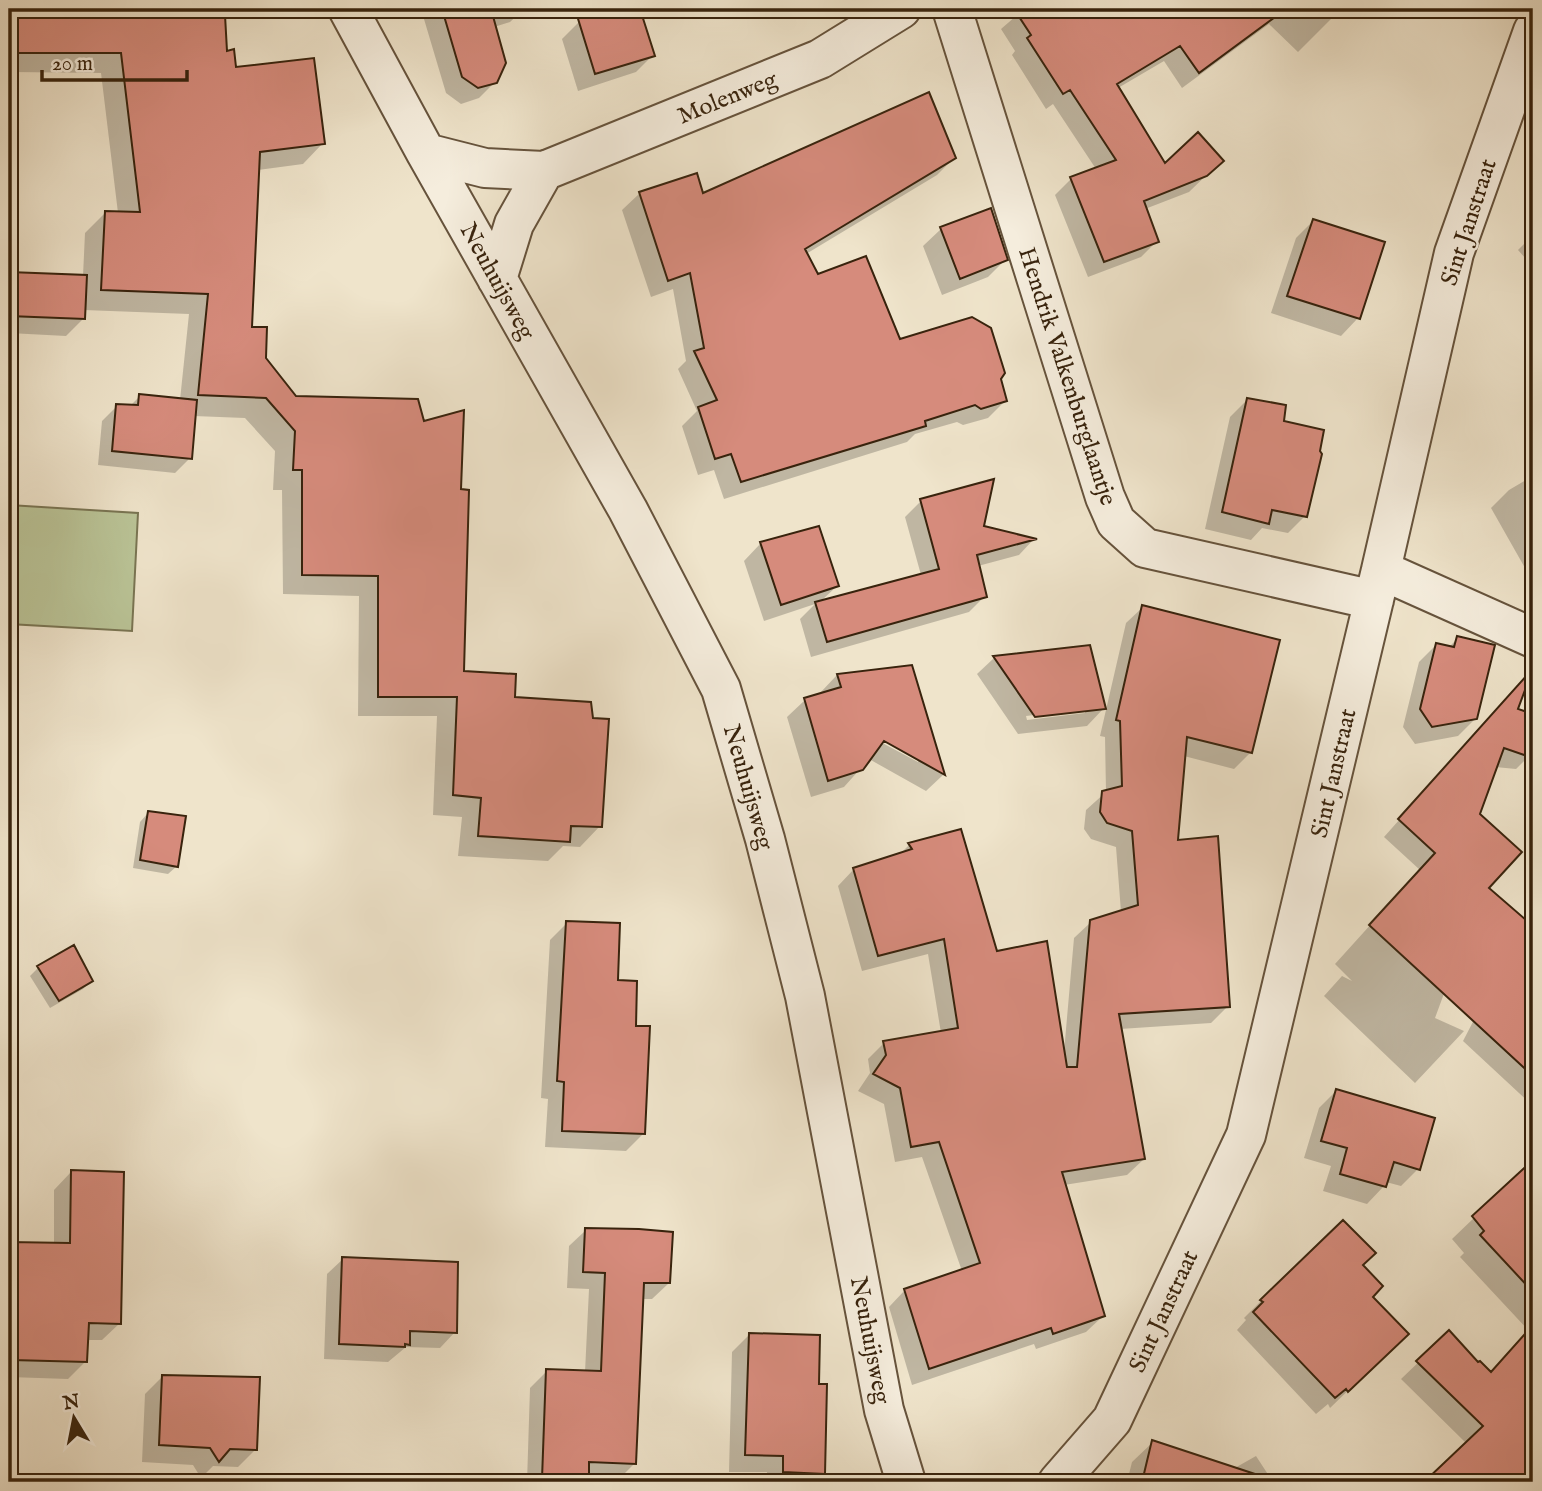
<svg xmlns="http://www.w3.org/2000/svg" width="1542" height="1491" font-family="'IM FELL English',serif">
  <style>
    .green { fill: #bac497; stroke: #797452; stroke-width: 2 }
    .shadow { fill: #0003; fill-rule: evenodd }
    .building { fill: #d68b7c; stroke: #38230d; stroke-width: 2 }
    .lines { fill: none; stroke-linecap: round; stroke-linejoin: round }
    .minor-casing { stroke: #66533c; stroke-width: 42 }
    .minor { stroke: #f5eddd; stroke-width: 38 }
    .labels { text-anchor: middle; stroke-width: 5; stroke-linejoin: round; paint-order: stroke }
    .street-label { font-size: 24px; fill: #38230d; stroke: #f5eddd }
  </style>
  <rect width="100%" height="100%" fill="#efe4cb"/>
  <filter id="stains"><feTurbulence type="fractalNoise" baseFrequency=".00286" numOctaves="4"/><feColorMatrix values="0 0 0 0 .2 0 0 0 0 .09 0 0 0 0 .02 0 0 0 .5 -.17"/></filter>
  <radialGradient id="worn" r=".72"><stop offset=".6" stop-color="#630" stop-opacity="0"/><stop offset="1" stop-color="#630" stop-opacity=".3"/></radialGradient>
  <path class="green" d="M9,505L138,513L132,631L9,624Z"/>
  <path class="shadow" d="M81,9H220L225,53L234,69L323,143L303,164L258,170L250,329L264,359L295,397L423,423L459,491L463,673L513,699L600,826L580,847L563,846L548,861L458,856L462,817L433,815L437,716H358L359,596L283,594L282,490H273L275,451L245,418L194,416L190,458L175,473L98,465L102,421L117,406L129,407L140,396L180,400L189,314L84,310V318L66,336L9,333V274L83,276L85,233L105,213H118L101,73L12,72L9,78V24L16,17H81Z
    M421,9H524L510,22L494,27L495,82L479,98L461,104L446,93Z
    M620,9H638L653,55L636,72L578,91L562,39L579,22Z
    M1024,9H1341L1298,52L1269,24L1182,88L1164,61L1118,88L1165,165L1221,161L1189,192L1145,209L1157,241L1141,257L1088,277L1055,195L1071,179L1096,169L1053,104L1046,109L1012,55L1015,51L1001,29Z
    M954,158L937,175L806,254L817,277L899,341L999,379L1005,401L988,418L963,425L957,422L915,434L907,442L724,499L714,470L698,475L682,426L697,411L678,369L686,361L673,289L651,297L622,210L640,193L702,195Z
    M1313,221L1382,243L1358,318L1341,336L1271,313L1296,238Z
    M941,229L1006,259L988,277L942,295L923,246Z
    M1533,235V267L1518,250Z
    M1247,400L1282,423L1305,516L1288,533L1262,528L1251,540L1205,529L1230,417Z
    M1533,476V582L1491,508L1509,490Z
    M921,501L982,527L1033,540L1019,555L978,566L985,596L969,612L811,657L800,619L815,604L764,621L744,561L761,543L837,586L820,602L921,575L905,517Z
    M1143,607L1251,752L1234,769L1184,756L1176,842L1228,1006L1211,1023L1120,1029L1144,1159L1127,1175L1064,1185L1103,1316L1086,1332L1036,1349L1034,1344L912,1385L889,1307L905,1290L962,1271L922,1157L895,1162L884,1104L858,1091L870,1073L868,1059L884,1043L941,1033L928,954L862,971L838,886L854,869L899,855L909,845L959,831L996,953L1064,1052L1074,938L1091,922L1121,912L1116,847L1091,839L1084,829L1086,810L1106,792L1105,737L1100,736L1126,623Z
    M1458,638L1475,719L1458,736L1415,744L1403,727L1419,662L1436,645L1448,648Z
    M994,658L1104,708L1087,726L1018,734L977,674ZM1085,709V713L1027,720L1026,716Z
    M910,667L943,775L926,791L869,759L844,787L811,797L787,717L805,700L821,695L820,693L837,675ZM877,736L918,758V762L875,739Z
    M1513,692L1516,710L1533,716V752L1516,769L1495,767L1478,814L1502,836L1435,1018L1464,1031L1415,1083L1324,996L1342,976L1352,981L1335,964L1420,870L1384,837Z
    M148,813L177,866L168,874L133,868L140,822Z
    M567,923L616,982L634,1027L643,1134L626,1151L545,1147L548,1099L541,1098L550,940Z
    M1531,926L1533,928V1106L1463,1041L1515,941Z
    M38,968L91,981L83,989L50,1008L30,976Z
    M1336,1091L1418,1169L1401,1186L1386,1182L1384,1186L1367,1204L1323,1191L1331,1166L1304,1158L1319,1108Z
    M1525,1169H1533V1482H1426L1467,1444L1401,1379L1449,1333L1478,1364L1490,1374L1529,1331L1460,1257L1464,1253L1452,1239Z
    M71,1172L120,1323L102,1340H86L85,1362L68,1379L9,1377V1244L54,1245V1190Z
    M586,1230L669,1283L652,1299H641L635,1463L618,1480L588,1479L585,1482H527L530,1388L547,1371L585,1372L589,1289L567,1288L569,1246Z
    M343,1259L455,1332L440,1348L406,1347L388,1362L324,1359L327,1274Z
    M1361,1265L1389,1351L1330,1408L1328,1404L1316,1414L1237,1330L1246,1320L1244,1318L1261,1301Z
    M749,1335L817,1386L823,1473L814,1482H766L767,1472H729L732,1352Z
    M163,1376L255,1450L238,1467L213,1466L201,1478L193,1465L142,1462L145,1394Z
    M1153,1442L1233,1469L1256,1456L1273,1482H1127L1132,1462Z"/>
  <path class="building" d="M442,9H491L506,63L497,83L478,88L462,77Z
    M575,9H640L655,56L595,74Z
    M1014,9H1286L1199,73L1180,46L1117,84L1165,163L1198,132L1224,161L1207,176L1144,201L1159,242L1104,262L1070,177L1116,160L1070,90L1063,94L1027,38L1031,35Z
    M15,15H225L227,51L234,49L236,67L314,58L325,144L260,152L252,327H267L266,358L296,396L418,399L424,421L464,410L461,489L469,490L464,671L516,674L515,697L591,702L593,718L609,719L602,827L571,826L570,842L478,836L481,798L453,795L457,697H378V576L302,575V470H293L295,431L266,398L198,395L208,294L101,290L105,211L140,212L121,53H13Z
    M929,92L956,158L805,249L818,274L866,256L900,339L972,317L991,328L1005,373L1001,379L1007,401L981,409L975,405L925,421L926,426L741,482L731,454L715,459L698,407L717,400L694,351L704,348L690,273L668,281L639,192L697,173L703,193Z
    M991,208L1008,260L960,279L940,227Z
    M1313,219L1385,242L1360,319L1287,296Z
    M9,272L87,275L85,319L9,316Z
    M139,394L197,400L192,459L112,451L116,404L138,405Z
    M1247,398L1286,405L1284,421L1324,430L1320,451L1322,454L1307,517L1272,510L1269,524L1222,512Z
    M994,479L984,526L1037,539L977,555L987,597L827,642L815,602L939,569L920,499Z
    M819,526L839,586L781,605L760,542Z
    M1142,605L1280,640L1252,753L1187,737L1178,840L1218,836L1230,1007L1119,1014L1145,1159L1062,1172L1105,1316L1053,1334L1051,1328L929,1369L904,1289L980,1263L939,1142L911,1147L900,1088L873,1074L886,1055L883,1041L958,1028L944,939L878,956L853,868L912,849L908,843L961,829L997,951L1047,941L1067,1067H1077L1090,920L1138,905L1132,831L1107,823L1100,812L1102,791L1122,786L1120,721L1116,720Z
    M1457,636L1495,645L1477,719L1432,727L1420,709L1436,643L1454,647Z
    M1090,645L1106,709L1035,717L993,656Z
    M912,665L945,775L884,741L863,770L828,781L804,698L841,687L837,674Z
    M1529,673L1531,674L1518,709L1533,714V758L1504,748L1480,814L1522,852L1489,888L1533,926V1076L1369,925L1435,853L1398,819Z
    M148,811L186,816L178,867L140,860Z
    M566,921L620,923L618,980L637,981L636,1026H650L645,1134L562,1131L564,1082L557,1081Z
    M74,945L93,981L59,1001L37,966Z
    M1336,1089L1435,1118L1420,1170L1394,1162L1386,1187L1340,1174L1347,1148L1321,1141Z
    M1533,1160V1292L1480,1235L1484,1231L1472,1216Z
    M71,1170L124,1172L121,1324L89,1323L87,1362L12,1360V1335H9V1242L70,1243Z
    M1343,1220L1376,1253L1363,1265L1383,1286L1373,1297L1409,1334L1348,1392L1346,1389L1335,1398L1253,1312L1263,1302L1260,1300Z
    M585,1228L639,1229L673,1232L670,1283H644L636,1464L589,1462V1480L542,1479L546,1369L601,1371L605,1273L583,1272Z
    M342,1257L458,1262L457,1333L410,1331V1345L405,1344V1347L339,1344Z
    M1533,1325V1482H1424L1483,1426L1416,1361L1449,1330L1478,1362L1480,1361L1491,1372Z
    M749,1333L820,1335L819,1384H827L825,1474L783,1472V1456L745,1455Z
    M162,1375L260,1377L257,1450L230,1449L219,1462L210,1448L159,1445Z
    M1152,1440L1258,1475L1257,1482H1142Z"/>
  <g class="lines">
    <defs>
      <path id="minor" d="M348,9L426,153L485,168L544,171L820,59L901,9
        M952,9L1105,497L1116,522L1145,548L1374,600
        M426,153L628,510L721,689L765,839L805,996L884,1410L906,1482
        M497,279L514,224L544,171
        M1381,570L1533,638
        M1058,1482L1112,1420L1246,1135L1381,570L1454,253L1533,31"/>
    </defs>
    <use href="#minor" class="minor-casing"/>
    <use href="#minor" class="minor"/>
  </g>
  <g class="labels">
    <g class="street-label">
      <text transform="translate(727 97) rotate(-22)" y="8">Molenweg</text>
      <text transform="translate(1468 222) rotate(-72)" y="8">Sint Janstraat</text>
      <text transform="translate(498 281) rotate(61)" y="8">Neuhuijsweg</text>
      <text transform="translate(1068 376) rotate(72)" y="8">Hendrik Valkenburglaantje</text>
      <text transform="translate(1333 773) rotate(-77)" y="8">Sint Janstraat</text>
      <text transform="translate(749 787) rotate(74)" y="8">Neuhuijsweg</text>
      <text transform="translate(1163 1311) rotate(-65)" y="8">Sint Janstraat</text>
      <text transform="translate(871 1340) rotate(79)" y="8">Neuhuijsweg</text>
    </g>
  </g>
  <rect width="1542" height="1491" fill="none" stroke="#efe4cb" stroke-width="35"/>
  <rect x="10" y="10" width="1521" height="1470" fill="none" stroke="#38230d" stroke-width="3.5"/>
  <rect x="18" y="18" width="1507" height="1456" fill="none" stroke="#38230d" stroke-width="2"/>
  <g transform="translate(74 1418) rotate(350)" stroke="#f5eddd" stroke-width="5" paint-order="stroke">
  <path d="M0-5L12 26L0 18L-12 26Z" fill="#38230d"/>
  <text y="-10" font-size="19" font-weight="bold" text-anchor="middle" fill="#38230d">N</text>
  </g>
  <path d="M42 70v10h145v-10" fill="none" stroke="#38230d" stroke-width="3.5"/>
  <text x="52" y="70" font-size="21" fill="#38230d" stroke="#f5eddd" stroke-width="5" paint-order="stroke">20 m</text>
  <rect width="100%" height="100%" filter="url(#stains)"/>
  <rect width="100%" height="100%" fill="url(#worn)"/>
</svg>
